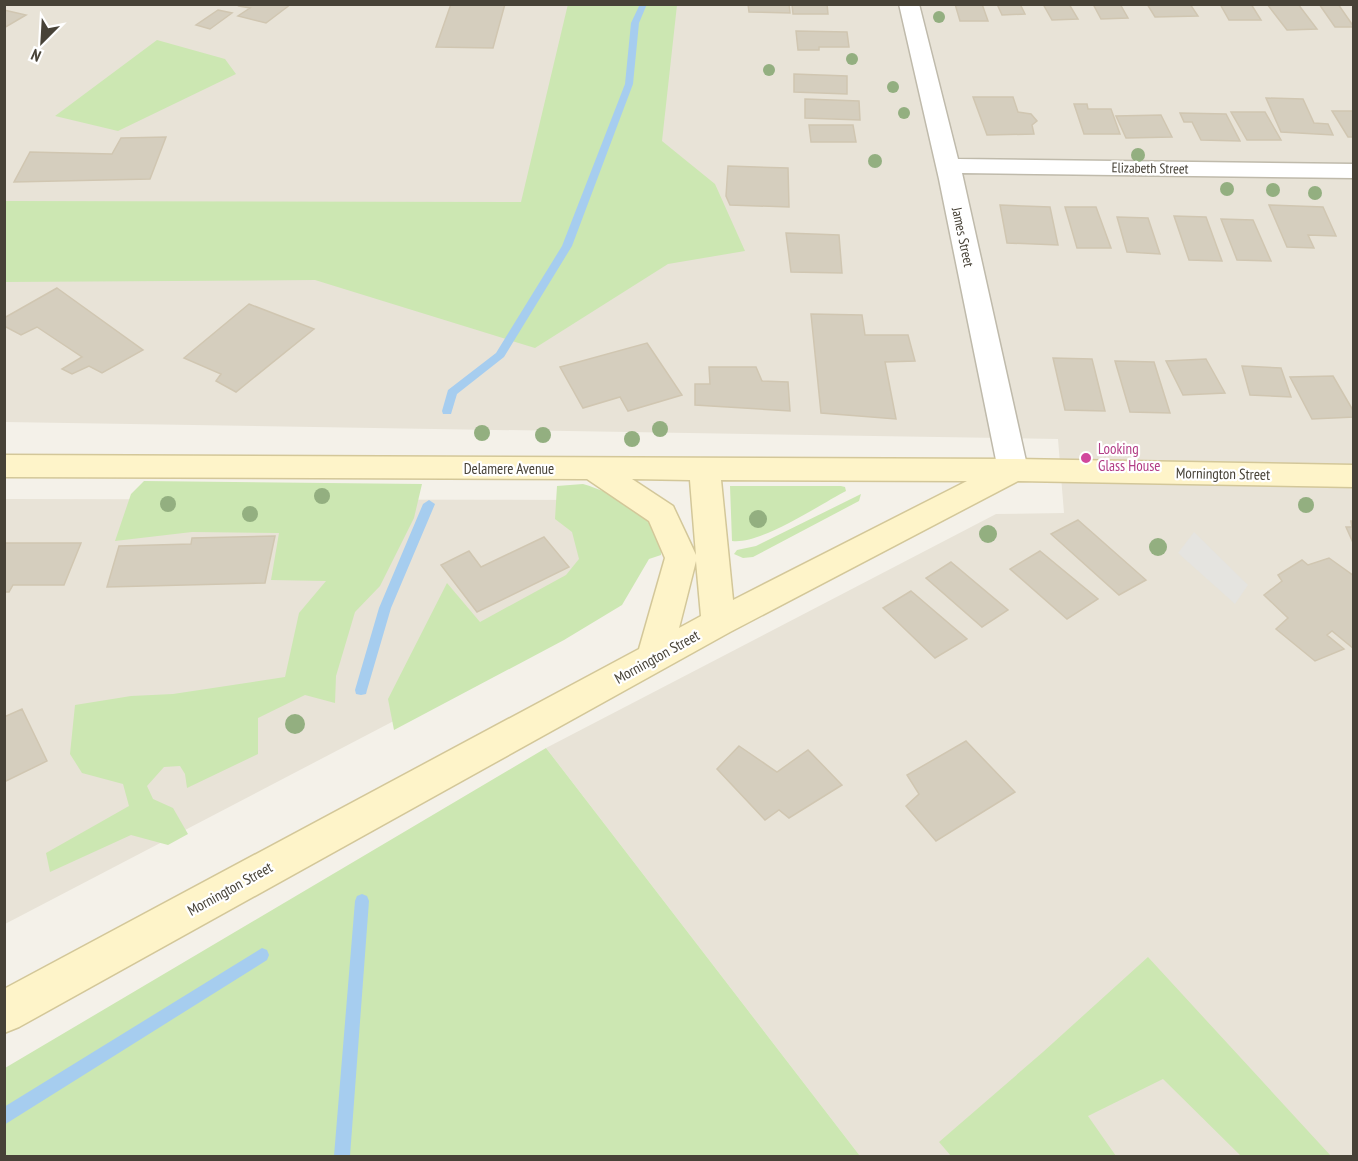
<svg xmlns="http://www.w3.org/2000/svg" width="1358" height="1161" font-family="'PT Sans Narrow',sans-serif">
  <style>
    .residential { fill: #e8e3d7 }
    .green { fill: #cce7b2 }
    .parking { fill: #e5e4e0 }
    .lines { fill: none; stroke-linecap: round; stroke-linejoin: round }
    .stream { fill: #a6cdef; fill-rule: evenodd }
    .building { fill: #d5cebe; stroke: #d0c6b1; stroke-width: 1.5 }
    .street-casing { stroke: #bfbaab; stroke-width: 3 }
    .secondary-casing { stroke: #d3c799; stroke-width: 3 }
    .street { fill: #fff; fill-rule: evenodd }
    .secondary { fill: #fef4c9; fill-rule: evenodd }
    .tree { fill: #93af80 }
    .hotel-dot { fill: #d1479c; stroke: #fff; stroke-width: 2 }
    .labels { text-anchor: middle; stroke-width: 4.5; stroke-linejoin: round; paint-order: stroke }
    .far-street-label { font-size: 14px; fill: #474237; stroke: #fff }
    .hotel-label { font-size: 15px; fill: #b23c85; stroke: #fff; text-anchor: start }
    .street-label { font-size: 15px; fill: #474237; stroke: #fff }
  </style>
  <rect width="100%" height="100%" fill="#f4f1e9"/>
  <path class="residential" d="M5,5H1353V1156H860L546,748L996,514L1064,513L1058,439L5,422Z
    M5,499L591,500L614,606L5,924Z"/>
  <path class="green" d="M568,4L677,5L662,141L715,184L745,251L668,264L535,348L315,280L5,282V201L521,202Z
    M157,40L225,59L236,74L118,131L55,116Z
    M144,481L422,484L414,518L380,586L355,612L336,676L335,703L305,695L258,718V754L187,788L185,774L180,766L164,767L147,786L153,799L173,808L188,834L168,845L131,835L50,872L46,853L129,806L123,784L82,773L70,754L75,705L131,696L173,694L285,677L299,613L326,581L271,580L279,533L192,532L115,541L131,494Z
    M583,484C607,491 650,510 659,536C661,542 661,549 661,555L649,559L622,605L564,640L394,730L388,699L447,583L480,622L566,575L579,559L572,532L555,519L557,486Z
    M730,486H841L845,487L846,491C819,505 760,545 732,541Z
    M861,494L859,501L753,557L743,558L734,554L737,550L756,546Z
    M546,748L860,1156H5V1068Z
    M1148,957L1331,1156H1241L1163,1079L1088,1116L1116,1156H951L939,1142L1043,1052Z"/>
  <path class="parking" d="M1194,532L1248,585L1235,604L1178,553Z"/>
  <g class="lines">
    <path class="stream" d="M640,4H647L639,23L633,84L572,246L504,357L457,394L451,414H443L442,411L448,390L496,353L562,246L625,84L631,23Z
      M429,500L435,504L391,608L367,690L366,694L361,695L356,694L355,690L379,608L423,504Z
      M362,894L367,896L369,901L350,1156H334L355,901L357,896Z
      M262,948L267,950L269,955L267,960L4,1125V1107Z"/>
  </g>
  <path class="building" d="M241,4H291L266,23L238,16L250,8L239,6Z
    M451,4H505L493,48L436,47Z
    M748,4H789L790,13L749,12Z
    M792,4H827L828,14H793Z
    M955,4H982L988,21H960Z
    M997,4H1020L1025,14L1002,15Z
    M1043,4H1069L1078,19L1052,20Z
    M1093,4H1120L1128,18L1101,19Z
    M1147,4H1190L1198,16L1155,17Z
    M1220,4H1251L1261,20H1229Z
    M1267,4H1298L1317,29L1287,30Z
    M1319,4H1338L1354,27H1335Z
    M4,10L26,15L4,28Z
    M218,10L232,13L210,29L196,25Z
    M796,31L847,32L849,47H819V50H798Z
    M794,74L847,76V94L794,92Z
    M973,97H1013L1018,112L1031,114L1037,121L1032,125L1034,134L987,135Z
    M1266,98L1303,99L1314,123L1328,124L1333,135L1281,132Z
    M805,99L859,101L860,120L805,118Z
    M1074,104H1087L1088,109H1111L1120,134H1084Z
    M1332,111H1354V137H1348Z
    M1231,112H1265L1281,140H1247Z
    M1180,113L1226,114L1240,141L1201,140L1192,122H1184Z
    M1161,115L1172,137L1126,138L1116,116Z
    M809,125H853L856,142H811Z
    M166,137L150,179L14,182L30,152L112,154L121,138Z
    M728,166L788,168L789,207L730,205L726,196Z
    M1000,205L1050,207L1058,245L1007,243Z
    M1269,205L1323,207L1336,236L1308,235L1314,248L1287,247Z
    M1065,207H1096L1111,248H1077Z
    M1174,216L1206,217L1222,261L1189,260Z
    M1117,217L1148,218L1160,254L1127,252Z
    M1221,219L1253,220L1271,261L1237,260Z
    M786,233L839,235L842,273L791,272Z
    M57,288L143,350L102,373L89,366L72,374L62,369L82,357L37,327L21,335L4,326V318Z
    M249,304L314,329L236,392L216,381L221,374L184,358Z
    M811,314L862,315L865,335H908L915,361L885,362L896,419L821,413Z
    M647,343L682,395L628,411L620,397L583,408L560,367Z
    M1053,358L1092,359L1105,411L1065,410Z
    M1206,359L1225,393L1183,395L1166,361Z
    M1115,361L1154,362L1170,413L1130,412Z
    M1242,366L1281,368L1291,397L1250,395Z
    M709,367H756L762,381L788,382L790,411L695,405V384H710Z
    M1333,376L1354,412V417L1312,419L1290,377Z
    M1078,520L1146,580L1119,595L1051,534Z
    M1351,521H1354V545L1346,527H1352Z
    M275,536L265,583L107,587L119,546L191,544L192,538Z
    M544,537L569,567L477,612L441,565L469,551L481,567Z
    M4,543H81L64,585H13L9,592H4Z
    M1040,551L1098,599L1067,619L1010,569Z
    M1329,558L1354,576V649L1332,631L1327,635L1344,649L1315,661L1276,629L1288,618L1264,595L1282,581L1278,575L1302,560L1308,565Z
    M951,562L1008,610L982,627L926,578Z
    M911,591L967,639L935,658L883,608Z
    M22,709L47,761L4,782V717Z
    M966,741L1015,792L936,841L906,806L919,794L907,775Z
    M739,746L777,772L808,750L842,785L789,818L779,810L765,820L717,769Z"/>
  <g class="lines">
    <defs>
      <path id="street" d="M899,4H919L958,159L1354,164V178L962,173L1028,470L1024,478L1013,481L1002,478L998,470L939,179Z"/>
      <path id="secondary" d="M4,455L1013,459L1354,465V487L1018,481L730,632L19,1027L4,1033V989L639,649L665,558L649,521L587,479L4,477ZM632,479L690,480L696,555L673,506ZM721,480L967,481L733,600ZM696,561L701,616L679,628Z"/>
    </defs>
    <use href="#street" class="street-casing"/>
    <use href="#secondary" class="secondary-casing"/>
    <use href="#street" class="street"/>
    <use href="#secondary" class="secondary"/>
  </g>
  <g class="tree">
    <circle cx="939" cy="17" r="6"/>
    <circle cx="852" cy="59" r="6"/>
    <circle cx="769" cy="70" r="6"/>
    <circle cx="893" cy="87" r="6"/>
    <circle cx="904" cy="113" r="6"/>
    <circle cx="1138" cy="155" r="7"/>
    <circle cx="875" cy="161" r="7"/>
    <circle cx="1227" cy="189" r="7"/>
    <circle cx="1273" cy="190" r="7"/>
    <circle cx="1315" cy="193" r="7"/>
    <circle cx="660" cy="429" r="8"/>
    <circle cx="482" cy="433" r="8"/>
    <circle cx="543" cy="435" r="8"/>
    <circle cx="632" cy="439" r="8"/>
    <circle cx="322" cy="496" r="8"/>
    <circle cx="168" cy="504" r="8"/>
    <circle cx="1306" cy="505" r="8"/>
    <circle cx="250" cy="514" r="8"/>
    <circle cx="758" cy="519" r="9"/>
    <circle cx="988" cy="534" r="9"/>
    <circle cx="1158" cy="547" r="9"/>
    <circle cx="295" cy="724" r="10"/>
  </g>
  <circle class="hotel-dot" cx="1086" cy="458" r="6"/>
  <g class="labels">
    <g class="far-street-label">
      <text transform="translate(1150 168) rotate(1)" y="5">Elizabeth Street</text>
      <text transform="translate(963 237) rotate(78)" y="5">James Street</text>
    </g>
    <g class="hotel-label">
      <text x="1098" y="454">Looking<tspan x="1098" dy="17">Glass House</tspan></text>
    </g>
    <g class="street-label">
      <text x="509" y="474">Delamere Avenue</text>
      <text transform="translate(1223 474) rotate(1)" y="5">Mornington Street</text>
      <text transform="translate(657 657) rotate(-29)" y="5">Mornington Street</text>
      <text transform="translate(230 889) rotate(-29)" y="5">Mornington Street</text>
    </g>
  </g>
  <rect width="1358" height="1161" fill="none" stroke="#474237" stroke-width="12"/>
  <g transform="translate(42 42) rotate(204)" stroke="#ffffff" stroke-width="4.5" paint-order="stroke">
  <path d="M0-4.5L10 22L0 15L-10 22Z" fill="#474237"/>
  <text y="-9" font-size="16" font-weight="bold" text-anchor="middle" fill="#474237">N</text>
  </g>
</svg>
